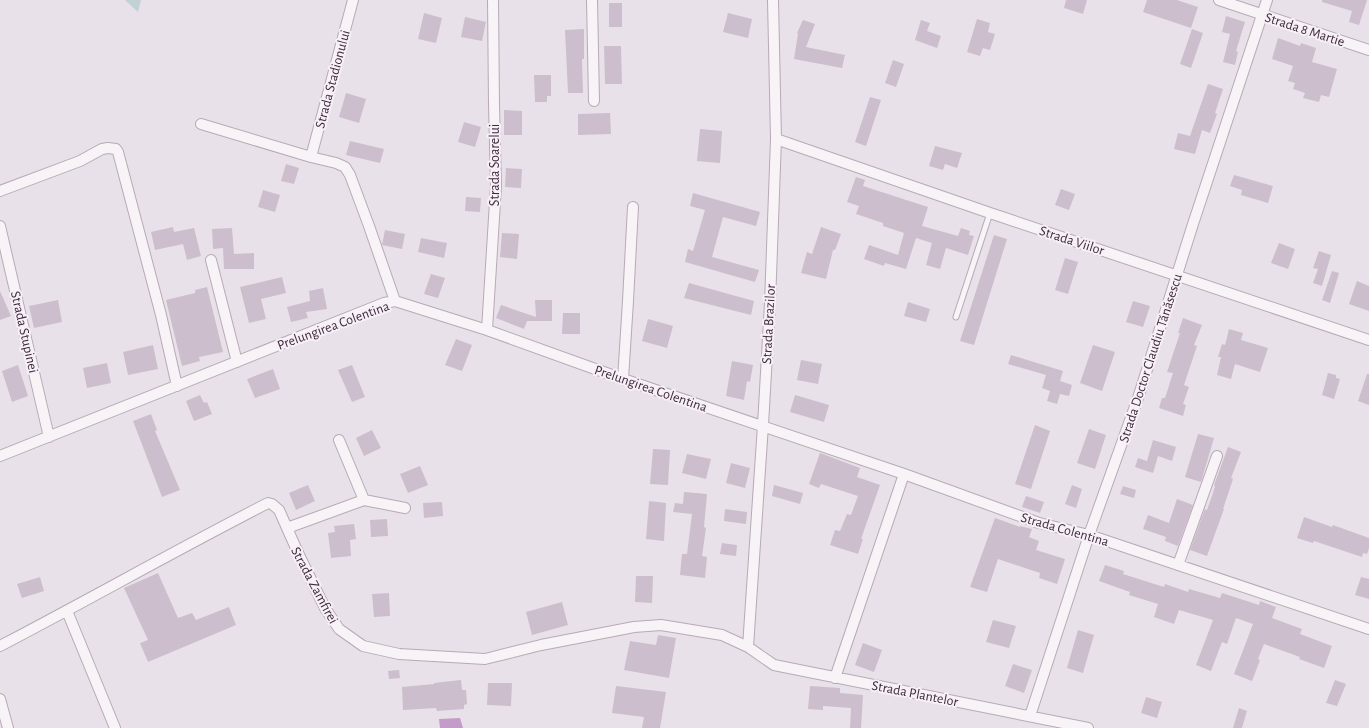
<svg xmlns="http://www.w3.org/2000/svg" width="1369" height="728" font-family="'Alegreya Sans',sans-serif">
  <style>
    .green { fill: #c2d1d3 }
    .water { fill: #c49cc9 }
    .building { fill: #ccbecc }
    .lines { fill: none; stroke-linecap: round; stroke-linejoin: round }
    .lane-casing { stroke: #b7aab6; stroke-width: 7 }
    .street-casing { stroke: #b7aab6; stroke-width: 12 }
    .lane { stroke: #f7f3f7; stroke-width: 5 }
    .street { stroke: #f7f3f7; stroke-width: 10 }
    .labels { text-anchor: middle; stroke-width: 4; stroke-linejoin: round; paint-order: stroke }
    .street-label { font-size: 14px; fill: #412940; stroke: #f6f0f7 }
  </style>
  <rect width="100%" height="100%" fill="#e9e1e9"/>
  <path class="green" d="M125,0H141L138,12Z"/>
  <path class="water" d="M460,718L463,728H440L439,719Z"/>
  <path class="building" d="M1066,0H1087L1083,14L1064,8Z
    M1147,0H1177L1198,7L1191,28L1143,12Z
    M1322,0H1367L1359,25L1349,22L1352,11L1322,2Z
    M609,3H622V27H609Z
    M424,13L442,18L436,43L418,39Z
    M728,13L752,19L748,38L723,32Z
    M1226,16L1245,22L1236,51L1238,52L1235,65L1223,62L1230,34L1222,32Z
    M465,17L486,22L482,41L461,37Z
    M977,19L990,23L988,32L995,34L990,50L983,48L980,56L967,52Z
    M803,20L815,24L806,47L845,55L842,68L794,59L798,34L797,33Z
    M921,20L930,23L927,31L941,36L937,48L915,40Z
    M584,29V59H582L583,93H568L565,30Z
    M1192,29L1203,33L1191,68L1180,64Z
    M1278,38L1300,46L1301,43L1316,48L1312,62L1337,69L1329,97L1321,95L1319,102L1303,98L1305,93L1293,89L1295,83L1288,81L1293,66L1272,59Z
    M604,46H621L622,84H605Z
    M893,60L904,64L896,87L885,83Z
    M534,75H551V96H547V102H535Z
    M1208,84L1223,89L1215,113L1217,114L1210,133L1202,130L1195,154L1174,149L1178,133L1190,136Z
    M346,93L366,99L359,123L339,117Z
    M870,97L881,100L866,146L855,142Z
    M504,110L522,111V135H504Z
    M610,113L611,134L578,135V114Z
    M464,122L481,127L475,147L458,142Z
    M700,129L722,131L720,163L697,161Z
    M350,141L384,149L380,163L346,155Z
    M935,146L962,153L957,168L945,164L943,170L929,166Z
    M286,164L299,168L294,184L281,181Z
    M506,168L522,169L521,188L505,187Z
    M1234,175L1273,186L1268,203L1241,195L1242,190L1230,186Z
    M856,177L865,180L863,186L928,207L922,226L958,236L961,228L970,231L969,235L974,236L968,255L946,248L940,269L926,265L932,243L916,238L906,269L885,263L884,266L864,259L869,245L898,255L904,233L883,226V223L856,214L859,206L847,202Z
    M1061,189L1075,194L1069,210L1055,205Z
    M263,190L280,195L275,212L258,207Z
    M693,193L760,212L756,226L723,217L712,257L759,270L755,282L685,262L688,249L693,251L705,210L690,206Z
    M466,197L481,198L480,212L465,211Z
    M173,227L174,232L194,228L201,256L187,260L183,244L155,250L151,232Z
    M821,227L841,234L835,250H833L826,279L801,273L807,252L812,254Z
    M232,228L234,254L254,253V269H224L223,248L213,249L212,229Z
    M385,230L405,234L402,249L382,245Z
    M502,233L519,234L517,259L500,257Z
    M994,235L1007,239L974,345L960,341Z
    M421,238L447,243L444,258L418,252Z
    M1279,243L1295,249L1288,269L1271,263Z
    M1319,251L1331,255L1322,286L1313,283L1318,269L1313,268Z
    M1065,258L1078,262L1068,294L1055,290Z
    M1332,271L1339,273L1330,303L1322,300Z
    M431,274L445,278L438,298L424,294Z
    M282,277L286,293L261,299L266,319L249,323L240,287Z
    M1357,281L1369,286V311L1349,304Z
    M689,283L754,301L751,315L684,298Z
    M207,287L223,352L199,357L200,361L182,366L166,300L195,293V290Z
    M323,288L327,309L306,312L308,318L291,322L287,307L310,301L309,291Z
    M0,291L11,316L0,320Z
    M58,300L62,322L34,328L29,306Z
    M535,300H552V321H527L524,329L496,318L501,305L536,317Z
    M1133,301L1150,306L1143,327L1126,322Z
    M908,302L930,309L926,322L904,316Z
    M563,313H580V334H562Z
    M1183,318L1202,325L1194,345L1197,346L1184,385L1189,387L1183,404L1186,405L1183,416L1159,408L1162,398H1165L1173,373L1167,372L1180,333H1178Z
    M648,319L673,326L667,348L642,341Z
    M1229,329L1243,333L1241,340L1268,348L1260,372L1235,364L1231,379L1217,375L1221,357H1218L1222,344L1225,345Z
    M456,339L472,345L462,371L445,365Z
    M153,345L158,369L128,375L123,352Z
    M1093,345L1115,352L1102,391L1080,383Z
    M1011,355L1063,371L1060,381L1072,385L1069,396L1060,394L1057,404L1047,401L1050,391L1042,388L1046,375L1008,364Z
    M801,360L822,364L818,384L797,380Z
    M732,361L753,365L750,382L747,381L744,400L726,396Z
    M107,363L111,383L87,388L83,368Z
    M18,365L28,396L12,402L2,371Z
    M352,365L365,397L352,402L338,370Z
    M273,369L280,389L255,398L247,379Z
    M1328,373L1336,375V378L1340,379L1334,399L1322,395Z
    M1367,374H1369V405L1358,401Z
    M200,395L204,403L207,402L212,414L194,421L186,401Z
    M795,395L829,405L824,422L790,412Z
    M151,414L157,430L155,431L180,490L162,497L133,421Z
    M1035,425L1050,431L1031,489L1015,484Z
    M1089,429L1106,435L1095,469L1077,463Z
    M372,430L381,448L364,456L356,438Z
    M1198,434L1214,438L1201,482L1185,477Z
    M1153,440L1176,447L1172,461L1158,456L1153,473L1135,467L1138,458L1147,461Z
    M1228,447L1241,452L1231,478L1233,479L1223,509H1224L1207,556L1190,550L1205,509L1207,510L1213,493L1215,486L1214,485Z
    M653,449L670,450L668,485L650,484Z
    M820,453L860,468L857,477L880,485L861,539H863L858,554L830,545L835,530L840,531L847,514L851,515L858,496L821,484L819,488L809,484Z
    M687,454L711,459L706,479L682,473Z
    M731,463L750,468L745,488L726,483Z
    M420,466L428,485L408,493L400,474Z
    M308,485L315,501L296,510L289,493Z
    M774,485L803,493L800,504L772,496Z
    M1072,485L1082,489L1076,508L1065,504Z
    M1123,486L1136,490L1134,498L1120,494Z
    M684,492L707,494L704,527L706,528L702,556L707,557L705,578L680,575L682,554H687L692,514L673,512L675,503L683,504Z
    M1026,496L1044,502L1040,513L1022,507Z
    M1177,499L1193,505L1178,546L1165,541L1166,537L1143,529L1148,515L1169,523Z
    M649,501L666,503L664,541L646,539Z
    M442,502L443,516L424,518L423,503Z
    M725,509L747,512L746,524L724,521Z
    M1304,517L1332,527L1333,525L1369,538V548L1367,554L1363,553L1362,557L1314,541L1313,543L1297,538Z
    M995,518L1020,527V526L1032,529L1029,537L1039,541L1036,550L1065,559L1057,584L1039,578L1040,573L998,559L987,592L970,587Z
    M387,519L388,536L371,537L370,520Z
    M354,524L356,539L350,540L351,556L331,558L328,533L335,532L334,526Z
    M722,543L737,545L736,556L720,554Z
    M1105,565L1124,571L1123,574L1164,587L1165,584L1188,592L1189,589L1220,598L1222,593L1259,605L1260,601L1276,607L1272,618L1302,629L1300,634L1332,646L1324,668L1299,659L1300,657L1264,644L1258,659L1260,660L1252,681L1234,674L1253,624L1236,618L1227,644L1222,642L1211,671L1196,665L1213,620L1179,610L1174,624L1154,617L1158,604L1129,595L1130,592L1099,581Z
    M158,573L178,618L192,613L196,620L229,607L236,625L148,662L140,643L148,640L124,588Z
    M636,576H653L652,603L635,602Z
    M40,577L44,591L22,598L17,584Z
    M1361,577L1369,579V599L1355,595Z
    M389,593L390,616L374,617L372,594Z
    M562,602L568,625L532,635L526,612Z
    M993,620L1016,626L1009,648L986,642Z
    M1078,630L1094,635L1083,673L1067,668Z
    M658,635L676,638L669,678L624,670L630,641L656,645Z
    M863,643L882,650L874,672L855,665Z
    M1013,664L1032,670L1024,693L1005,686Z
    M399,670L400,678L389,679L388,671Z
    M461,680L462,690H466L467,704L464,705V709L437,711L436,708L403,710L402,687L434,684V683Z
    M1335,680L1346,684L1337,706L1326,703Z
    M488,683H512L511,706L487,705Z
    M616,686L666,692L660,728H642L644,717L612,713Z
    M810,686L840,688V693L863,695L861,728H850L851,708L823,706V710L808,709Z
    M1146,697L1162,702L1157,718L1141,713Z
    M1239,708L1247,711L1242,728H1233Z"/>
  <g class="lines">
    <defs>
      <path id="lane" d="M956,317L990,213"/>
      <path id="street" d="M592,0L594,101
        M1219,0L1369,50
        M201,124L311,157L336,163L345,167L350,175L369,226L395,301
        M776,139L990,213L1369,340
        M311,157L353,0
        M0,191L80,161L102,149L108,148L116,149L118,152L161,315L177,386
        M0,226L49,437
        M211,260L237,362
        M487,330L496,186L494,104L493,0
        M623,379L628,301L633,207
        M339,440L364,500
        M0,456L384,303L395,301L487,330L623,379L904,474L1039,523L1089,535L1369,629
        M287,528L364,500L405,508
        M1178,565L1217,456
        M67,611L115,728
        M0,646C90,599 178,549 268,503L272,504L279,510L299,555L325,608L339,629L363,646L399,654L485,659L541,645L634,627L661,625L722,635L748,647L774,665L1088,728
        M748,647L763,425L770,303L776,139L773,0
        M835,678L904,474
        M0,699L8,728
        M1030,716L1089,535L1138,398L1193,224L1267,0"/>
    </defs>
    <use href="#lane" class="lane-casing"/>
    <use href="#street" class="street-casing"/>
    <use href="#lane" class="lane"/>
    <use href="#street" class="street"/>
  </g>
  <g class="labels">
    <g class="street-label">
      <text transform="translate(1305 29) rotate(18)" y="5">Strada 8 Martie</text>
      <text transform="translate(332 79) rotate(-75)" y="5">Strada Stadionului</text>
      <text transform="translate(494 165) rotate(-90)" y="5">Strada Soarelui</text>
      <text transform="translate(1072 240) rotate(18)" y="5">Strada Viilor</text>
      <text transform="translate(768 324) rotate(-87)" y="5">Strada Brazilor</text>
      <text transform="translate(333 325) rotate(-20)" y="5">Prelungirea Colentina</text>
      <text transform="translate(25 332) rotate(77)" y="5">Strada Stupinei</text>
      <text transform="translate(1150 358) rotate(-72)" y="5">Strada Doctor Claudiu Tănăsescu</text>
      <text transform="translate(651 388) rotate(19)" y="5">Prelungirea Colentina</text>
      <text transform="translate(1065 529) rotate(16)" y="5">Strada Colentina</text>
      <text transform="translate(315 585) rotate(62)" y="5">Strada Zamfirei</text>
      <text transform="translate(915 693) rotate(11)" y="5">Strada Plantelor</text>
    </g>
  </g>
</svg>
